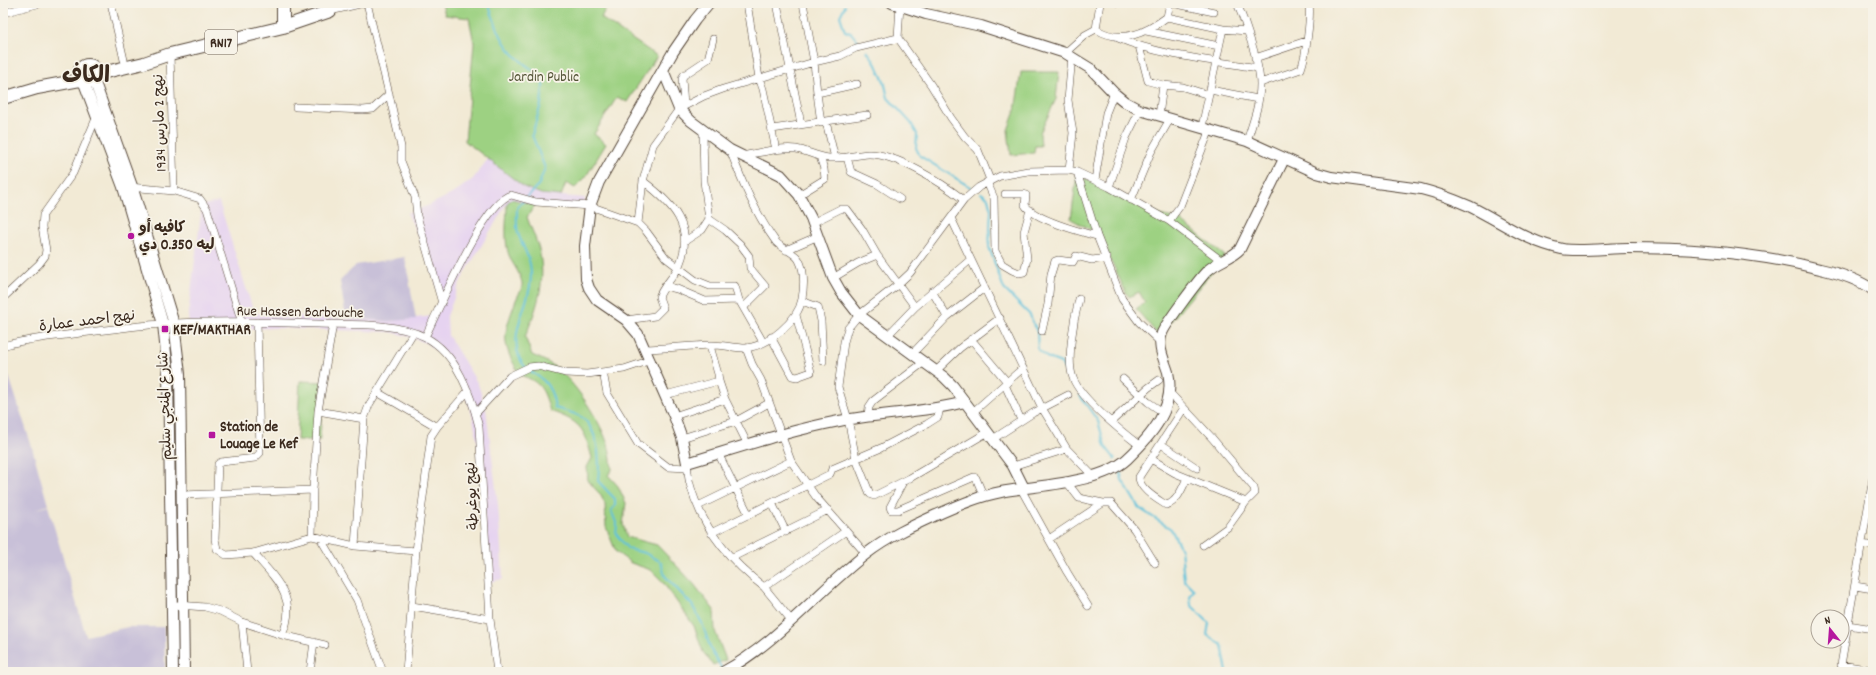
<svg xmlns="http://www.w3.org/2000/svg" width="1876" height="675" font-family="Dekko,'Playpen Sans Arabic',sans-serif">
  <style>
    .built { fill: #e6d3f0 }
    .industrial { fill: #c8c0d8 }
    .green { fill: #9dd182; stroke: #6c7e50 }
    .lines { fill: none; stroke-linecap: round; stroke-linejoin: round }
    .stream { stroke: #5ec2dc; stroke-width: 2 }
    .street-casing { stroke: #564739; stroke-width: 8 }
    .secondary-casing { stroke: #564739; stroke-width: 12 }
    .primary-casing { stroke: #564739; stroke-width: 14 }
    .street { stroke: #fff; stroke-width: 7 }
    .secondary { stroke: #fff; stroke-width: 10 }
    .primary { stroke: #fff; stroke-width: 12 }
    .poi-dot { fill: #b5179e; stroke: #f7f3e8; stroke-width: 1.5 }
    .labels { text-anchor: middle; stroke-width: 3.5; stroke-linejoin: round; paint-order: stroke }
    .shield { fill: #f7f3e8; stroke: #73665b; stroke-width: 1 }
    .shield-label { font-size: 14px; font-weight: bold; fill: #3b2a1e }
    .park-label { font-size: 15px; fill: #545437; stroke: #f7f3e8 }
    .street-label { font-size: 15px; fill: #3b2a1e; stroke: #f7f3e8 }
    .poi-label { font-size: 15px; font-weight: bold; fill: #3b2a1e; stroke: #f7f3e8; text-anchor: start }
    .town-label { font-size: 23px; font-weight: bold; fill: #3b2a1e; stroke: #f7f3e8 }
  </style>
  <rect width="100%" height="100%" fill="#f7f3e8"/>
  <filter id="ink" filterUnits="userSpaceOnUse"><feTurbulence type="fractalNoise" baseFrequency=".025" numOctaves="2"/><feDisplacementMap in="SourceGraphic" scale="8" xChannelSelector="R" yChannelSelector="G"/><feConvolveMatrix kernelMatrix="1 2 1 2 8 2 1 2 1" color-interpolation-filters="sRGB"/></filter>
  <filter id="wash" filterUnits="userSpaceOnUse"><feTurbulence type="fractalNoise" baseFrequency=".012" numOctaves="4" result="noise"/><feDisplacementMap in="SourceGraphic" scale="16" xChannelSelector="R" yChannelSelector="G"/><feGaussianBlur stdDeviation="0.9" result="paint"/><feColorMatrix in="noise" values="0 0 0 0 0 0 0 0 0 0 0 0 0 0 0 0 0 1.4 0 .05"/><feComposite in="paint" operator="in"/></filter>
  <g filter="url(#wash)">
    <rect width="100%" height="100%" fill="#f2ead5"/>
    <path class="built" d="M488,159L524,187L541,194L585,198L584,208L507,203L461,280L447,316L448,335L478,384L486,409L498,505L503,579L490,582L478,444L472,414L458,374L446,358L426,343L407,336L390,332L276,328L190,330L188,315L202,205L219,202L254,313L389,321L433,316L440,299L429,256L407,213L427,206L452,194L473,179Z"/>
    <path class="industrial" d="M405,257L416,319L389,321L346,318L340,281L356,265Z
      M3,358L31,444L48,505L34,510L48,506L86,636L128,627H164L165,672H3Z"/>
    <path class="green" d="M442,3H608L601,18L657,56L627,102L617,97L594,134L606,144L585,178L575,188L566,183L561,196L541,194L524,187L465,141L474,43L469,18L445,15Z
      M1021,72H1059L1056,99L1040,133L1041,146H1035L1034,153L1011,155L1008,130L1015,111Z
      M1077,174L1159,215L1179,219L1225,256L1159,336L1136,309L1145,302L1139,292L1129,297L1126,293L1109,256L1102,236L1071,219Z
      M512,199L535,205L527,217C531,229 538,242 540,255C546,284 536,310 525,337L532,355C539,358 546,361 552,365C574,379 602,423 609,448C611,455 611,463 612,470L608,475L618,486L626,503L623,524L627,537L657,545L693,583L714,610L715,631L726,660L713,665L703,652L694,626L662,581L651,570L631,563L616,552L606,527L605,504L600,494L588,481L587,467L592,458C584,427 581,422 550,411C544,391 542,382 520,375C500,341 503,336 516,300C518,295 523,288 522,283C520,273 514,266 510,258C503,242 507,220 507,203Z
      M300,381L323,382L320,440H297Z"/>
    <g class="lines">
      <path class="stream" d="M488,3C502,43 507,55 544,77L541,104L532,135L545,168L539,184L526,198
        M845,6L840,16L845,31L851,33L858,41
        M867,51L873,59L884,81L888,98L911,123L917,134L916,148L920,156L970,187
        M981,193L988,198L991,210L989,247L1004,289L1030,315L1037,332L1038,350L1048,358L1061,363L1072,382
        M523,201L517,208C517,216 516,226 518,233C525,254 534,260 530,286C526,310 510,332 519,357C524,370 533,372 543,380C550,387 554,398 555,408C564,411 578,413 584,419C600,435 600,461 598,481L615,499V506L611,510L617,525L616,534L628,549L645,553L661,562L665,576L692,605L702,623L711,650L722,669
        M1080,396L1098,421L1105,446L1115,459
        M1120,471L1122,480L1139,508L1171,529L1181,549L1184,580L1194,590L1190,596L1191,605L1209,623L1207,635L1222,645L1227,672"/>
    </g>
  </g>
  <g filter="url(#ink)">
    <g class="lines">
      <defs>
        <path id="street" d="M111,3L124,60
          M367,3L389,94L401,147V161L415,197L417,216L442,303
          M747,3L759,78L763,89L776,150
          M777,3L801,124
          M803,3L814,62L817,93
          M1120,3H1125
          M1172,3L1214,12
          M1237,3C1245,22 1260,64 1260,84C1260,104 1253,122 1247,141
          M900,5L898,38L931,85L951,118L965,137L978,150L990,180
          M330,11L364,3
          M3,13L41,3
          M1167,17L1223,29L1246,31
          M1096,29L1100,3
          M1146,31L1219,46
          M1118,38C1161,56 1211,60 1258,68
          M1139,46L1148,81L1163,85L1159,116
          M1065,53L1085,35L1096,29C1121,45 1146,33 1167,17L1170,3
          M170,54L174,191
          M1255,58L1306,41
          M1260,83L1301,69C1306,56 1311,17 1309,3
          M1163,85L1183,87L1209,95
          M1210,90L1258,99
          M684,106L682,78L684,75L708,59L713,39
          M296,107L363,110L373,109L389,94
          M826,122L835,158
          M821,123L817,93L857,84
          M1202,127L1223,29
          M772,129L867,115
          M703,131L704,181L709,219L725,230L740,244L749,256L750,268L765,286L744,307
          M742,156C759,153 779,147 796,149C808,151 817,157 829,158C842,159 855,155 868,154C896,153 942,183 964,200
          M847,157L851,172L877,184L900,199
          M1069,170L1073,133L1068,100L1072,56
          M1077,172L1097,236L1122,299L1139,322L1160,342
          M1095,180L1106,113L1114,93
          M987,182L994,198L995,251L1002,264L1012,270L1019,273L1024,272L1027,259L1024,232L1030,210
          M129,187L174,191L200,199L207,209L242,323
          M1109,187L1126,138L1140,110
          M1005,194H1024L1026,195L1025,205C1033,219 1081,232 1097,236
          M799,195L825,179L824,169L820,157
          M1131,200L1151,152L1170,119
          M951,218L1042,408L1067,449L1093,476
          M1169,221L1222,261
          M638,223L643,181L653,145L679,109L704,96L723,89L814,62L840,56L856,48L898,38
          M812,223L840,209H847L862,229L877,255L915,307
          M685,241L702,230L709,219
          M786,250L816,237
          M833,278L858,263L877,255
          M665,286L677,289L705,301L739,300
          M932,291L947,317
          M3,298L39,264L45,256L46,250L42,227L43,215L73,173L97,116
          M1079,299C1074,318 1066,360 1073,378C1080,398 1122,432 1139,445
          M802,301L818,307L821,321L823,361
          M626,320L655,316L663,308L659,297C663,286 674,277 679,266C696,227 672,203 643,181
          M257,322L260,453L255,458L221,462L218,464L215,539L217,549L226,555L253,553L312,536L355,546L416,551
          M1042,331L1048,304L1051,274L1055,261L1058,260L1073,262L1076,256L1092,260L1107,258
          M887,336L915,307L970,260
          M425,337C439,310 484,201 511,195L536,202L590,206L638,223L646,231L666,258L695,280L710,286H735L739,300L763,342
          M771,337L792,376L797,377L811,372L796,315
          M971,339L1008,383
          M3,346C28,338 55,337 80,333C107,330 134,326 161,324C212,320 267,322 318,324C350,325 396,322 425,337C457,353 471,395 479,427L490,619L497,672
          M710,346L718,374L719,381
          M746,348L752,364L761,380L791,461L816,497L866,554
          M646,349C668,348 690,346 712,345C723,345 735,348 746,348C768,346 798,321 802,299C804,287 805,271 799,260C795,252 782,249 776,242C756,215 742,181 730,150
          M912,354L947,317L984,288
          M936,371L960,348L1000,318
          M603,372L607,393L638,444L668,467L687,468
          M1123,379L1148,402L1164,413
          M1005,385L1021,420
          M377,392L437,427
          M665,395L719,381L725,399L747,443
          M1184,408L1139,477C1139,489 1157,499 1166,505C1177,503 1183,487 1187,478
          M318,411L364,419
          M973,412L1023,368
          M476,413L510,376L529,367L538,366L566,373L587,374L624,369L651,360
          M674,416L725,399
          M868,416L869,407L873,401L924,362
          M1111,422L1148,388L1159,380
          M988,432L910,478L874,496L870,494L856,459L848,419L838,387L844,342L848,328L859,315L895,287L910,273L964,200L979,187L1000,176L1028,171L1069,170L1077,172L1109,187L1169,221L1180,206L1210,129
          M682,438L736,421L769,403
          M993,439L1033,413L1068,395
          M1161,444L1197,468
          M718,453L749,515
          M1151,459L1175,473L1246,502L1255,493L1254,488L1212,438L1170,393
          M687,463C688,470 688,477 690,484C701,526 730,561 764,587L846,531
          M1013,466L1067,449
          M1873,478L1841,665L1873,670
          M1066,481L1079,498L1103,503
          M903,482L890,507L891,510H898L974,477L976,478L984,497
          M1021,489L1067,572L1088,606
          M182,495L313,490
          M772,503L786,532
          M698,506L791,461
          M711,533L830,474L832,469L881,448L927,424L938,417L940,408
          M312,536L313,490L318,411L333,324
          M320,538L357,600L383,672
          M1049,539L1103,503H1111L1134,529L1155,563
          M1862,544L1873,546
          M1203,545L1228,527L1246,502
          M355,546L364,419L369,405L413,333
          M253,553C276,579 299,599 282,635
          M733,557L828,510
          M1855,586L1873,589
          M764,587L791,620
          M178,605L205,607L220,611L242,622L282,635L325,645
          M412,606L490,619
          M242,622L247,672
          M1848,625L1873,629
          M310,672L314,642
          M406,672L416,551L431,436L437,427L468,391"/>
        <path id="secondary" d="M709,3L695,20L673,52L599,182L590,206L585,246L586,279L589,288L597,300L626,320L638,334L674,416L682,438L687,463C737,448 787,431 839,421C881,413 923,413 965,402
          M892,3L926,14L981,26L1065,53L1091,69L1114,93L1125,102L1140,110L1247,141L1317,173L1331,177L1421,189C1437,193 1453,199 1469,206C1500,221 1527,242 1562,249C1578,252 1610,248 1628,248C1692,248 1758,253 1820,269C1838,273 1858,279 1873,290
          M663,70L679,109L691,121L730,150L781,175L799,195L811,218L833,278L841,292L859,315L944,377L953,386L1013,466L1024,488
          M94,80L132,186L174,324L180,374L184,672
          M84,83L123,187L163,324L168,373L173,672
          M723,672C777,643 818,591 866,554C888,537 912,526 936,515C957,506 979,496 1001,492C1036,485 1100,484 1127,459C1151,436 1176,408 1168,372C1164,359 1157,347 1162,333C1166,323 1199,279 1207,271C1217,261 1231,259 1240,249L1284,159"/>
        <path id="primary" d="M283,27V3
          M79 74a9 9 0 1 1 18 0a9 9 0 1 1-18 0Z
          M97,74L144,63L170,54L283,27L330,11L332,3
          M3,98L37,88L80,80"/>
      </defs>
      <use href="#street" class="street-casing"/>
      <use href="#secondary" class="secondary-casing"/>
      <use href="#primary" class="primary-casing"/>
      <use href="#street" class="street"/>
      <use href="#secondary" class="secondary"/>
      <use href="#primary" class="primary"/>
    </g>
  </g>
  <g class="poi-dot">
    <circle cx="131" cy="236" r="4"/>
    <rect x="161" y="325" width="8" height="8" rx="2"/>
    <rect x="208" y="431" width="8" height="8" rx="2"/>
  </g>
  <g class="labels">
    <rect class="shield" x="205" y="30" width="32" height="24" rx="3"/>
    <g class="shield-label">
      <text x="221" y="47">RN17</text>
    </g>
    <g class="park-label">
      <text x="544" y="81">Jardin Public</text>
    </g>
    <g class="street-label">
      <text transform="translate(159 123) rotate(-92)" y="5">نهج 2 مارس 1934</text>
      <text transform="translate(300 311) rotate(1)" y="5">Rue Hassen Barbouche</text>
      <text transform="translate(87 320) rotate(-7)" y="5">نهج احمد عمارة</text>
      <text transform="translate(164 406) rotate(-92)" y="5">شارع المنجي سليم</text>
      <text transform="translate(471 496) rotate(-93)" y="5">نهج يوغرطة</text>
    </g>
    <g class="poi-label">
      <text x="139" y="232">كافيه أو<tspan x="139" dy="17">ليه 0.350 دي</tspan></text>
      <text x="173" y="334">KEF/MAKTHAR</text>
      <text x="220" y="431">Station de<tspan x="220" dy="17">Louage Le Kef</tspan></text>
    </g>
    <g class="town-label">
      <text x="86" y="82">الكاف</text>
    </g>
  </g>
  <rect width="1876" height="675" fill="none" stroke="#f7f3e8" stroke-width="16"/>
  <g transform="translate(1830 629) rotate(343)"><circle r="19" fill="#f7f3e8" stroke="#aca397"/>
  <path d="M0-3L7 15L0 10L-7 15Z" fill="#b5179e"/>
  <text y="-6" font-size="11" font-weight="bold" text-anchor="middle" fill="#3b2a1e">N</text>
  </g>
</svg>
